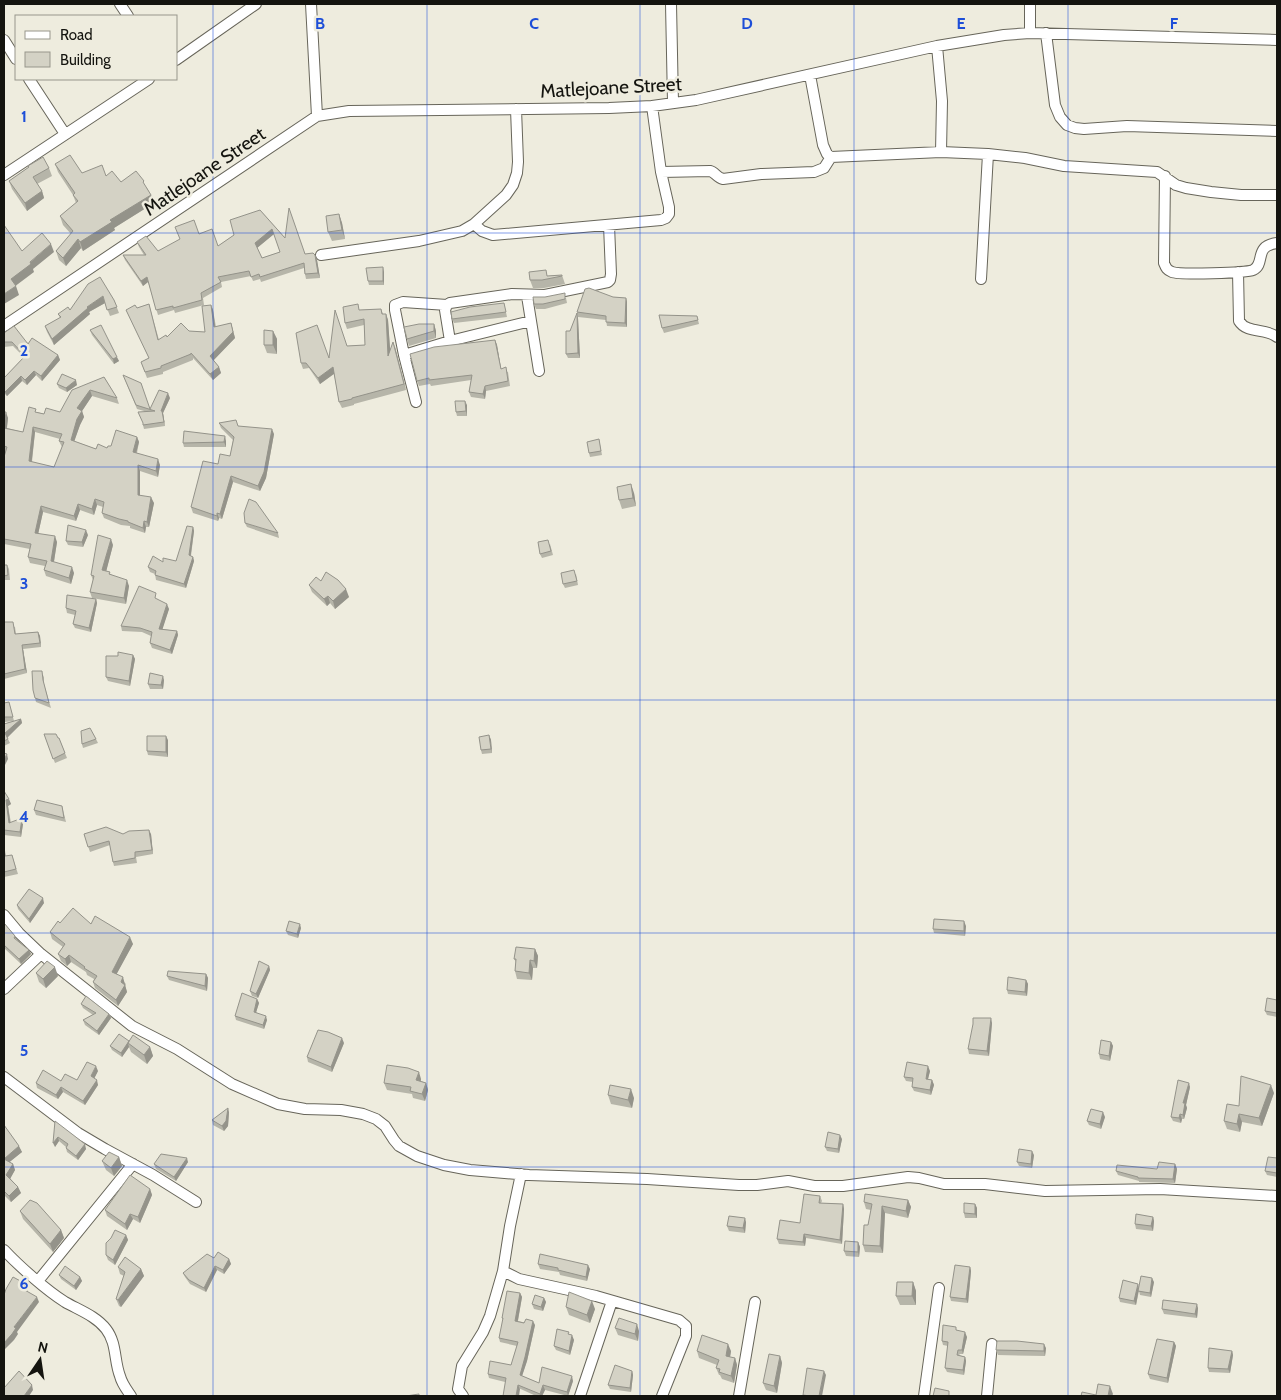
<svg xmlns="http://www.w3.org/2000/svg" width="1281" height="1400" font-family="Cabin,sans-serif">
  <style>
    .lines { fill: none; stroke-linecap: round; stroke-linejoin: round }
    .minor-casing { stroke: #67655a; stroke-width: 12 }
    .minor { stroke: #fff; stroke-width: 10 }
    .wall { fill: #b6b5a9; fill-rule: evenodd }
    .shaded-wall { fill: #94938a }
    .building { fill: #d4d2c5; stroke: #94938a; fill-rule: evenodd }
    .grid { fill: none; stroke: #1d4ed8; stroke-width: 1; stroke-opacity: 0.55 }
    .labels { text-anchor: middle; stroke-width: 5; stroke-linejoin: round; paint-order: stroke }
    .street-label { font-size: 19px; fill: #14140f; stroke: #eeecde }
    .grid-label { font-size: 16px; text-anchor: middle; font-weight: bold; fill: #1d4ed8; stroke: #eeecde; stroke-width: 5; stroke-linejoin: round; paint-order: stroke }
  </style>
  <rect width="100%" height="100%" fill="#eeecde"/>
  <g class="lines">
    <defs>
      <path id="minor" d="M120,4L128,16
        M311,4L317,116
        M671,4L673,103
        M1030,4V33
        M1046,33L1055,105L1060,117L1067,125L1075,128L1084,129L1127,126L1277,131
        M4,40L16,59
        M937,46L942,101L941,152
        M176,60L256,4
        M810,75L823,145L827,154L831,157L941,152L988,154L1025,158L1064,166L1157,172L1176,185L1186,188L1211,192L1241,195H1277
        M29,79L65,134
        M661,172L710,171C715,172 717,178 723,179L761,174L814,172L824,168L831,157
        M4,175L149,79
        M1165,176L1164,263C1166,268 1167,270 1172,272C1180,275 1246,273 1253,270C1266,264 1253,246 1277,243
        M474,224L482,231L493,235L661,220L666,218L669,214V207L661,172L652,106
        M321,255L419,241L462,231L474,224L506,195L513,185L517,173L518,162L516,109
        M1238,272L1239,321C1247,334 1266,328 1277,337
        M981,279L988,154
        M527,296L539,371
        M4,326L317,116L349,111L609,108L652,106L696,100L937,46L1004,35L1030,33L1277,40
        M450,341L445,310L447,305L450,303L512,294L545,295L608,282L610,280L611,274L609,225
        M404,355L450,341L531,321
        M416,402L404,355L395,310V305L403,302L447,305
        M4,915L19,933L41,954L132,1026L177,1049L232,1084L278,1104L305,1109L341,1110L363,1114L376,1119L385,1126L394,1140L399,1146L417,1156L444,1165L470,1170L529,1175L647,1179L739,1185H757L788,1181L814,1186H843L908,1177L919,1178L944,1184H985L1045,1191L1160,1189L1277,1196
        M4,989L41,954
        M4,1077L78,1133L105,1149L153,1175L196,1202
        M521,1174L510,1226L503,1271L519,1279L596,1296L679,1320L686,1326V1336L662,1396
        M4,1250C19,1266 46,1290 65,1302C79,1310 96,1316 106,1329C117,1343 114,1361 120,1376C122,1384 127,1390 131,1396
        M38,1281L133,1164
        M463,1396L458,1389L462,1366L483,1332L490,1316L503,1271
        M580,1396L612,1301
        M739,1396L755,1302
        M924,1396L939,1288
        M987,1396L992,1344"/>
    </defs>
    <use href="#minor" class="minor-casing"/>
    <use href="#minor" class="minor"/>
  </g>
  <path class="wall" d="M55,164L82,173L106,176L121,182L147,188L151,195L154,203L114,228L115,230L83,251L81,248L66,266L59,260L56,251L71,234L63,225L60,216L76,203L73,195L58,172Z
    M29,167L49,168L52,176L37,184L42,191L44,198L27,211L12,189L9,181Z
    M260,210L285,238L305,254L317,260L320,278L306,279L305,274L304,268L261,282L260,279L253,281L251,276L221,282L222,287L203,298L204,305L175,313L174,310L158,315L148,282L143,286L125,260L123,255H144L139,247L137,242L158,251L199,234L218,246L234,235ZM274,234L280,252L262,258L257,248Z
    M339,214L342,223L345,239L332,241L328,232Z
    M384,272V285H369L368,281Z
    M562,275L565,284L544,288H533L530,280L548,276Z
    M613,297L626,298L627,302V327L607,326L606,320L578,317L577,312Z
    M566,298L567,303L545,309H536L534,304Z
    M114,300L119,313L110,316L105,303L89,312L90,314L54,345L47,332L45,326L60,318L58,314Z
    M504,303L507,317L454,323L452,319Z
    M149,304L159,340L167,337L189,331L205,332L211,305L213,310L216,327L231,323L235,338L213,360L219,367L221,373L213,380L193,358V360L163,372V374L147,378L141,362L149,358L126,310L137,308Z
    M381,309L383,314H386L388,320L390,351L395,347L406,390L354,404V405L342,408L339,402L334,374L320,384L309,368L303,369L301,363L329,358L347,346L365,345L364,325L347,329L345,323L360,310Z
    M697,316L699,324L664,333L662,328Z
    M578,318L580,358H568L566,354L570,331Z
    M434,324L436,331V338L409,346L407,339Z
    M90,330L119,361L114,364L92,335Z
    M273,331L277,339V354L267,353L264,345Z
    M4,333L58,355L60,360L42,381L36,375L27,385L22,381L7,396L4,393V378L24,357L13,346L4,347Z
    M495,340L497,345L501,369L508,372L510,386L486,391L485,399L471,397L469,392L471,380L431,386L430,384L419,386L417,381Z
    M123,375L150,409L170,398L163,413L165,426L144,429L143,425L144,411L137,409Z
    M104,377L117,398L119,404L92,396L82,411L84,417L80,425L74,441L96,449L107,448L137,437L139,442L137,453L160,465L158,477L140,471V496L154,503L149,527H146L145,533L130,528V526L121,525L104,518L102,513L103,507L97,505L94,515L80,510L76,521L43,512L38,534L57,542L54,562L74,573L71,584L46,576L44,570L45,566L30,563L28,557L30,549L4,544V457L5,452L4,451V412L8,418L7,428L23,432L37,412L44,414L60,412ZM35,432L60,439L59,441L62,447L54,467L32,462Z
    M57,384L77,385L67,392L59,388Z
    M467,405V416H457L456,412Z
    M219,423L274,434L266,478L260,491L233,482L222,519L219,518L218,521L193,513L191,507L218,464L230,456L233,440L221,428Z
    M599,439L602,455L590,457L589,453Z
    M226,441V447H184L183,443Z
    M634,493L636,506L622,509L619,500Z
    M245,523L278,533L279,538L247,527Z
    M193,527L194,531L191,556L193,557L194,561L186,588L156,580L155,574L150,572L148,567L163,562L176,561Z
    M88,535L83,547L68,545L66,541Z
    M550,544L553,555L542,558L540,554Z
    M113,545L106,571L129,586L126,604L92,598L90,592L93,580L91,575Z
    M4,565H7L9,569L10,580H4Z
    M576,574L578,585L565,588L563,584Z
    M321,581L349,597L335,609L330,603L327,606L312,592L309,585Z
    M158,598L157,599L169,609L162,629L177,631L178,635L172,654L152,648L150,643L151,636L142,632L122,631L121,626Z
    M96,599L97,603L91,632L75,628L73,624L75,615L67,613L66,608Z
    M4,622L15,627L16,634L38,632L40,636L41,647L23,649L27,673L4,679Z
    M133,655L135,659L130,686L108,681L106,677Z
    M44,675V684L51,708L36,702L35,698Z
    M164,680L163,689H150L148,684Z
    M9,702L14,721L21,719L22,723L7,737L10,743L4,746V724L13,721L5,722L4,720V703Z
    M44,734L58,738H59L67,758L55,763Z
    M489,735L491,740L492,753L482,754L481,750Z
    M96,739L98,743L83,748L82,744Z
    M168,740V757L148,755L147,751Z
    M4,791L11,804L8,806L11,823L23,824L21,837L4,835Z
    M62,806L66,822L36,815L34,810Z
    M84,834H151L153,854L136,857L137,863L114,866L113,862L110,845L90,852Z
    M4,845L6,856L12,855L18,874L4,877Z
    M44,903L30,923L18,909L17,905Z
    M4,923L17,940L29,950L31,954L21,964L4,948Z
    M60,923L91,924L133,944L116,974L126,984L125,986L127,992L118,1006L95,988L93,982L94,979L87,975L86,972L71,962L67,966L61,961L58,954L63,947L52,939L50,932Z
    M966,926L965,936L934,933L933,929Z
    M301,928L298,938L288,935L286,931Z
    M535,949L538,956L537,968H533L532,980L517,979L515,971L516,962L514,959Z
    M269,966L270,970L258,998L252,996L250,991Z
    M36,973L58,976L46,988L39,982Z
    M206,974L208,978L207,991L169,980L167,976Z
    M1026,980L1028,984L1027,996L1008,994L1007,990Z
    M257,999L259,1003L256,1012L267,1020L264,1029L236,1020L235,1016Z
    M1277,1000V1017L1267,1015L1265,1011Z
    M81,1004L109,1014L111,1018L99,1035L85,1025L83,1020L93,1015L83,1008Z
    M992,1023L989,1056L969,1054L968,1049Z
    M129,1041L150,1047L153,1056L147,1064L131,1052L129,1047L122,1057L112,1050L110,1046Z
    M1111,1042L1113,1046L1110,1061L1100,1059L1099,1054Z
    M344,1043L332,1072L308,1062L307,1057Z
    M98,1071L94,1078L98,1085L85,1105L63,1092L58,1099L37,1088L36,1083L61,1081L77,1080Z
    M930,1071L928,1079L932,1080L934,1085L931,1095L914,1091L912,1087L913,1082L906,1081L904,1077Z
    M421,1079V1081L426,1083L428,1090L425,1101L413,1098L412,1094L387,1090L384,1083Z
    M1190,1087L1186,1105L1187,1108L1184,1119H1182L1181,1123L1173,1121L1171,1117Z
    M1274,1093L1262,1126L1242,1122L1240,1132L1227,1129L1224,1121L1239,1106Z
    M608,1095L634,1098L632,1108L611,1104Z
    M229,1112L228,1126L224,1131L213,1125L212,1120Z
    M1105,1117L1101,1129L1089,1125L1087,1121Z
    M55,1121L86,1149L78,1160L67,1152L66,1148V1147L59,1141L55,1147Z
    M4,1125L22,1152L9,1162L13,1164L15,1170L10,1178L18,1187L21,1193L11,1202L4,1195Z
    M842,1139L839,1153L827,1151L825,1147Z
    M1034,1155L1032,1168L1019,1166L1017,1162Z
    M119,1157L122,1166L114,1176L106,1170L102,1161Z
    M1277,1158V1177L1267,1175L1265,1171Z
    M188,1162L176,1181L156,1169L154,1164Z
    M1175,1164L1177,1169L1175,1183L1139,1182V1181L1118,1175L1116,1171L1157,1169Z
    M150,1189L152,1195L140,1223L133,1219L127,1230L107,1216L105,1210Z
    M820,1196L822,1201L821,1203L843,1204L844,1209L842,1244L806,1238L805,1246L779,1244L777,1239L800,1223Z
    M908,1200L911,1207L908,1218L885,1213L883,1253L865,1252L863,1245L868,1225L871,1210L866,1209L864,1202Z
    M975,1204L977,1208V1218H965L964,1213Z
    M20,1211L61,1230L64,1238L53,1252L23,1219Z
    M1153,1217L1154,1221L1153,1231L1136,1229L1135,1224Z
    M746,1222L745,1233L729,1231L727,1226Z
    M126,1235L128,1240L115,1265L108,1260L106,1255Z
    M858,1242L860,1247L859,1257L846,1256L844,1251Z
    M214,1258L229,1259L231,1264L224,1274L217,1270L206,1292L190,1284L185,1277L183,1273Z
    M538,1264L590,1269L587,1281L560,1275L559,1272L540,1269Z
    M118,1267L141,1269L144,1276L121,1307L119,1306L116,1299L124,1276L120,1274Z
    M970,1267L971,1271L968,1303L951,1301L950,1297Z
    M59,1275L80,1277L82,1281L76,1290L61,1279Z
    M913,1282L916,1291V1305H900L896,1296Z
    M1154,1282L1151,1297L1140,1295L1139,1291L1136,1305L1120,1302L1119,1298L1139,1288Z
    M520,1293L522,1297L518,1321L535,1325L527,1361L522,1376L539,1383L573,1381L568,1396L545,1390L542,1396H536L505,1382L489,1378L488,1374L511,1365L517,1346L500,1342L499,1338L503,1320L502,1318Z
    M544,1298L546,1302L543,1311L534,1309L532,1304Z
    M566,1307L595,1309L590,1323L569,1315Z
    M1198,1308L1197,1318L1164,1314L1162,1309Z
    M615,1328L639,1331L638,1341L618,1335Z
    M958,1331L967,1337L963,1354H960L959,1355L965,1357L966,1361L964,1375L947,1372L945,1368L948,1346L943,1345L942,1341Z
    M570,1335L574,1340L570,1355L556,1350L554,1346Z
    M1174,1342L1176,1346L1168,1383L1150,1379L1148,1374Z
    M1046,1348L1045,1356L998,1355L996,1350Z
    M697,1351H731L730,1357L735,1358L737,1365L734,1383L722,1379L720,1375H719L716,1368L717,1365L699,1358Z
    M1232,1351L1233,1355L1230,1373L1209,1372L1208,1368Z
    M780,1356L782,1363L777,1393L766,1390L763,1383Z
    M632,1371L633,1375L631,1392L610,1389L608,1385Z"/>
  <path class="shaded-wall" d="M42,191L44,198L27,211L25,203Z
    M151,195L154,203L114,228L115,230L83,251L80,242L110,220Z
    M339,214L342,223L345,239L342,230Z
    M272,229L274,234L257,248L255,243Z
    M78,239L81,248L66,266L63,258Z
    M51,244L54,252L33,269L34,272L14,287L11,279Z
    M315,255L317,260L320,278L318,273Z
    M383,267L384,272V285L383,281Z
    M147,277L148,282L143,286L141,281Z
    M16,286L19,295L4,304V294Z
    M103,296L105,303L89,312L90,314L54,345L52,339L87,307Z
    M626,298L627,302V327L625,323Z
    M211,305L213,310L216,333L214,327Z
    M577,313L578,318L580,358L578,353Z
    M386,314L388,320L391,361L388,356Z
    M231,323L235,338L212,362L210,356Z
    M434,324L436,331V338L434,331Z
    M273,331L277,339V354L273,345Z
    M495,340L497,345L502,374L501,369Z
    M393,342L395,347L406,390L404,384Z
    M58,355L60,360L42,381L41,376Z
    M117,357L119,361L114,364L113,359Z
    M219,367L221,373L213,380L210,374Z
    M333,367L335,373L320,384L318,378Z
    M34,371L36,375L27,385L25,380Z
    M21,376L22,381L7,396L5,392Z
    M76,380L77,385L67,392L66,388Z
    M485,386L486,391L485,399L483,394Z
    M90,390L92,396L80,414L77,408Z
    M168,393L170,398L163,413L165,426L161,411Z
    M465,401L467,405V416L466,411Z
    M82,411L84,417L80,425L73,445L71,440L77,419Z
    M6,412L8,418L6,434L4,428Z
    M33,427L35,432L31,467L29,461Z
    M272,429L274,434L266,478L260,491L258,486Z
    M225,436L226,441V447L224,442Z
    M137,437L139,442L135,457L133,452Z
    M158,459L160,465L158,477L156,471Z
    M138,465L140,471V501L138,495Z
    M231,476L233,482L222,519L220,514Z
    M631,484L634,493L636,506L633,498Z
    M151,497L154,503L149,527L147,522Z
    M95,499L97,505L94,515L92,509Z
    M78,504L80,510L76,521L74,516Z
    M41,506L43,512L37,539L35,533Z
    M217,513L219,518L218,521L217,516Z
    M144,521L146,527L145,533L143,528Z
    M193,527L194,531L190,560L189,555Z
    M86,530L88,535L83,547L82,542Z
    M55,536L57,542L53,567L51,561Z
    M111,539L113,545L105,576L102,570Z
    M193,557L194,561L186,588L184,584Z
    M72,567L74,573L71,584L69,578Z
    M127,580L129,586L126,604L124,598Z
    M346,589L349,597L335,609L333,601Z
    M328,596L330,603L327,606L324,599Z
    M96,599L97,603L91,632L89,628Z
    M167,604L169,609L161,634L159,629Z
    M177,631L178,635L172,654L170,650Z
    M38,632L40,636L41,647L40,643Z
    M22,645L23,649L27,673L25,669Z
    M133,655L135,659L130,686L129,681Z
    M163,676L164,680L163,689L161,685Z
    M21,719L22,723L7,738L5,733Z
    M489,735L491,740L492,753L491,749Z
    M166,736L168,740V757L166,752Z
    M7,754L8,759L4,767V760Z
    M9,799L11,804L8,806L11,829L9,823L6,800Z
    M22,818L23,824L21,837L20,832Z
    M149,830L151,834L153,854L152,850Z
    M43,898L44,903L30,923L29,919Z
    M964,921L966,926L965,936L964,931Z
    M300,924L301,928L298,938L297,934Z
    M130,937L133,944L114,979L112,972Z
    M535,949L538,956L537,968L534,961Z
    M29,950L31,954L21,964L19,959Z
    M69,955L71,962L67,966L65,959Z
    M530,960L533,968L532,980L529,973Z
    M269,966L270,970L258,998L256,994Z
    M55,967L58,976L46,988L43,979Z
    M206,974L208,978L207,991L205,986Z
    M123,977L127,992L118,1006L116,1000L121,982Z
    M1026,980L1028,984L1027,996L1025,992Z
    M257,999L259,1003L255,1016L254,1012Z
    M109,1014L111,1018L99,1035L97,1031Z
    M266,1016L267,1020L264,1029L263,1025Z
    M991,1018L992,1023L989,1056L987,1051Z
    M342,1038L344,1043L332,1072L331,1067Z
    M129,1041L128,1043L129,1047L122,1057L121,1053Z
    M1111,1042L1113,1046L1110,1061L1109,1056Z
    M150,1047L153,1056L147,1064L144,1055Z
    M96,1066L98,1071L93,1081L91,1076Z
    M928,1066L930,1071L927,1083L926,1079Z
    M419,1072L421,1079L419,1087L416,1080Z
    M97,1080L98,1085L85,1105L83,1101Z
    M932,1080L934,1085L931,1095L930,1090Z
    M426,1083L428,1090L425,1101L422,1094Z
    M1189,1083L1190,1087L1186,1105L1187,1108L1184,1119L1183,1115V1103Z
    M1271,1085L1274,1093L1262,1126L1259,1118Z
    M61,1087L63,1092L58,1099L56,1095Z
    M631,1089L634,1098L632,1108L628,1100Z
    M228,1108L229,1112L228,1126L224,1131L222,1126Z
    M1103,1112L1105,1117L1101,1129L1100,1124Z
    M1180,1114L1182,1119L1181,1123L1179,1118Z
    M1239,1114L1242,1122L1240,1132L1237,1124Z
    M840,1135L842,1139L839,1153L838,1149Z
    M58,1137L59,1141L55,1147L53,1143Z
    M85,1144L86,1149L78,1160L76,1156Z
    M19,1146L22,1152L6,1165L4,1159Z
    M1032,1151L1034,1155L1032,1168L1031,1164Z
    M119,1157L122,1166L114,1176L111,1168Z
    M187,1158L188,1162L176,1181L174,1177Z
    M13,1164L15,1170L9,1181L6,1175Z
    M1175,1164L1177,1169L1175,1183L1173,1179Z
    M18,1187L21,1193L11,1202L9,1196Z
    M150,1189L152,1195L140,1223L138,1217Z
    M908,1200L911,1207L908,1218L906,1211Z
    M843,1204L844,1209L842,1244L840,1240Z
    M975,1204L977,1208V1218L975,1214Z
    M882,1206L885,1213L883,1253L880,1246Z
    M130,1214L133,1219L127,1230L125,1224Z
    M1153,1217L1154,1221L1153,1231L1151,1226Z
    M745,1218L746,1222L745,1233L743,1228Z
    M61,1230L64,1238L53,1252L50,1244Z
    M804,1234L806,1238L805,1246L803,1242Z
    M126,1235L128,1240L115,1265L113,1260Z
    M858,1242L860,1247L859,1257L858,1252Z
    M229,1259L231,1264L224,1274L223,1270Z
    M588,1265L590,1269L587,1281L586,1277Z
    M215,1266L217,1270L206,1292L204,1288Z
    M970,1267L971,1271L968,1303L966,1299Z
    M141,1269L144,1276L121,1307L118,1300Z
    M80,1277L82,1281L76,1290L74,1286Z
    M1152,1278L1154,1282L1151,1297L1150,1293Z
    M913,1282L916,1291V1305L912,1296Z
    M26,1284L28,1290L25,1295L23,1289Z
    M1138,1284L1139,1288L1136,1305L1134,1301Z
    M520,1293L522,1297L517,1325L515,1321Z
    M37,1297L39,1302L17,1332L18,1334L14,1340L4,1350V1343L14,1327Z
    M544,1298L546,1302L543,1311L541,1307Z
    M592,1301L595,1309L590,1323L587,1315Z
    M1197,1304L1198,1308L1197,1318L1195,1314Z
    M533,1321L535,1325L527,1361L521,1379L520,1375Z
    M637,1324L639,1331L638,1341L635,1334Z
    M965,1332L967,1337L963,1354L962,1350Z
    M572,1335L574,1340L570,1355L569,1351Z
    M1174,1342L1176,1346L1168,1383L1167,1378Z
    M728,1344L731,1351L729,1363L726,1356Z
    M1044,1344L1046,1348L1045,1356L1044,1351Z
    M1232,1351L1233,1355L1230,1373L1228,1369Z
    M780,1356L782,1363L777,1393L774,1386Z
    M965,1357L966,1361L964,1375L963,1370Z
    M735,1358L737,1365L734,1383L731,1376Z
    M632,1371L633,1375L631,1392L630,1388Z
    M824,1371L826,1375L822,1396H819Z
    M572,1376L573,1381L568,1396L567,1392Z
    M32,1385L33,1390L29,1396H24Z
    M518,1385L520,1389L519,1396H516Z
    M543,1385L545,1390L542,1396H540V1394Z
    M1110,1386L1113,1394L1112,1396H1108Z"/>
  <path class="building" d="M70,155L82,173L102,165L106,176L112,171L121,182L136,171L144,181L143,182L151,195L110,220L112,222L80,242L78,239L63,258L56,251L73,231L60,216L78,201L73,195L75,193L55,164Z
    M43,157L49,168L33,177L42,191L25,203L9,181L29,167L28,166Z
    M289,208L305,254L313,253L315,255L318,273L305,274L304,263L260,277L259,274L251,277L249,271L218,277L221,282L201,293L202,300L173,308V306L156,310L147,277L141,281L123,255H146L137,242L146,236L158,251L180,239L175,227L194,220L199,234L212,229L218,246L234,235L230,220L260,210L285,238ZM272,229L280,252L262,258L255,243Z
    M339,214L342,230L328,232L326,216Z
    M4,225L22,251L42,233L51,244L30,262L31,264L11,279L16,286L4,294Z
    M383,267V281H368L366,268Z
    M546,270L547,276L562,275V276L542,280H530L529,272Z
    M100,277L114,300L117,307L107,310L103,296L87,307L88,308L52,339L45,326L61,317L58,314L68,307L70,310L88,284Z
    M589,288L613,297L626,298L625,323L606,322V316L577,312L585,289Z
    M565,293V299L543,304H534L533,297H545Z
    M504,303L506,312L452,319L451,312L470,307Z
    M149,304L158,340L166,335L167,337L181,323L189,331L205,332L202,306L211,305L214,327L231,323L233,332L210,356L219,367L210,374L191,353V354L161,366V368L145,372L141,362L149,358L126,310L135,305L137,308Z
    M358,304L359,310L381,309L382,314H386L388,356L393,342L404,384L352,398V399L339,402L333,367L318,378L306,363H301L296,333L317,325L329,358L335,310L347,346L365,345L364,319L345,323L343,307Z
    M577,313L578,353L566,354V331H570Z
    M659,315L697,316L698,320L662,328Z
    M419,324H434V331L407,339L404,327Z
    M101,325L117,357L113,359L90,330Z
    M14,326L28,344L32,338L58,355L41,376L34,371L25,380L21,376L5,392L4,390V378L25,356L12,342H4V333Z
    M264,330L273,331V345H264Z
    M495,340L501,369L506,367L508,381L485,386L483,394L469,392L472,375L429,380V378L417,381L410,354L434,347Z
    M62,374L76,380L66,388L57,384Z
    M123,375L141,383L150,409L159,390L168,393L161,411H162L164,422L143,425V423L138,412L155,411L136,405Z
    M104,377L117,398L90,390L77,408L82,411L77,419L71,440L96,449L98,444L107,448L108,446H111L116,430L137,437L133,452L158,459L156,471L138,465V495L151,497L147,522L144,521L143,528L128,522V521L119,519L102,513L104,502L95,499L92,509L78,504L74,516L41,506L35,533L55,536L51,561L72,567L69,578L44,570L47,561L28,557L31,544L4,539V457L7,447L4,446V412H6L4,428L23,432L29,407L36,409L35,412L44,414L46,408L60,412L72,390ZM33,427L62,434L59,441L64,442L54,467L29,461Z
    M455,401H465L466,411L456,412Z
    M236,420L238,426L272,429L264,472L258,486L231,476L220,514L217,513V516L191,507L203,461L218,464L220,454L230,456L234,437L219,423Z
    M184,431L225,436L224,442L183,443Z
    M599,439L601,451L589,453L587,442Z
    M631,484L633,498L619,500L617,487Z
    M249,499L256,502L278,533L245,523L244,513Z
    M68,525L86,530L82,542L66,541Z
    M187,526L193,527L189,555L193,557L184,584L155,575L156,571L148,567L153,556L163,562V558L176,561Z
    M98,535L111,539L102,570L110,572L109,574L127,580L124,598L90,592L94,576L91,575Z
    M548,540L551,551L540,554L538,542Z
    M4,565H7L8,575L4,576Z
    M574,570L577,581L563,584L561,573Z
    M326,572L338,580L346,589L333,601L328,596L324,599L309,585L316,577L321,581Z
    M139,586L156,593L155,598L167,604L159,629L177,631L170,650L150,643L152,632L140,628L121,626Z
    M67,595L96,599L89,628L73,624L76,611L66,608Z
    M4,622H13L15,634L38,632L40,643L22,645L25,669L4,674Z
    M118,652L133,655L129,681L106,677V656H118Z
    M32,671H42L43,680L49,703L35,698L33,690Z
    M150,673L163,676L161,685L148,684Z
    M9,702L13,717H4V703Z
    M21,719L5,733L8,739L4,741V724Z
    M90,728L96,739L82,744L81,731Z
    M44,734H56L58,738H59L65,753L53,759Z
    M489,735L491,749L481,750L479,737Z
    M147,736H166V752L147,751Z
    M4,753L7,754L4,760Z
    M4,791L9,799L6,800L9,823L22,818L20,832L4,830Z
    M37,800L62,806L64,818L34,810Z
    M106,827L123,834L129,831L149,830L152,850L135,852V858L113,862L109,841L88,847L84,834Z
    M4,850L5,856L12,855L16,869L4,872Z
    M29,889L43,898L29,919L17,905Z
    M73,908L91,924L95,916L130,937L112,972L123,977L121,982L125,985L116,1000L93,982L97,976L84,968L85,967L69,955L65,959L58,954L65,944L50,932L58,921L60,923Z
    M934,919L964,921V931L933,929Z
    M289,921L300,924L297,934L286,931Z
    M4,923L15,936L14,938L29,950L19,959L4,945Z
    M516,947L535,949L534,961L530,960L529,973L515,971L516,959H514Z
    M47,961L55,967L43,979L36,973Z
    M259,961L269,966L256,994L250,991Z
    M168,971L206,974L205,986L167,976Z
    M1008,977L1026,980L1025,992L1007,990Z
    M242,993L257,999L254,1012L266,1016L263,1025L235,1016Z
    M86,996L109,1014L97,1031L83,1020L96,1013L81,1004Z
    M1267,998L1277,1000V1013L1265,1011Z
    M973,1018H991L987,1051L968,1049L973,1024Z
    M318,1030L328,1032L342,1038L331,1067L307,1057Z
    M119,1034L129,1041L121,1053L110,1046Z
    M133,1035L150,1047L144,1055L128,1043Z
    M1101,1040L1111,1042L1109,1056L1099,1054Z
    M87,1062L96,1066L91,1076L97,1080L83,1101L61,1087L56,1095L36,1083L43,1070L61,1081L65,1074L77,1080Z
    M907,1062L928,1066L926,1079L932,1080L930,1090L912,1087L913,1078L904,1077Z
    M387,1065L408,1068L419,1072L416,1080L426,1083L422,1094L410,1091L411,1087L384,1083Z
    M1241,1076L1271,1085L1259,1118L1239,1114L1237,1124L1224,1121L1227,1104L1239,1106Z
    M1178,1080L1189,1083L1183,1103H1185L1183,1115L1180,1114L1179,1118L1171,1117Z
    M610,1085L631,1089L628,1100L608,1095Z
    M228,1108L226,1121L222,1126L212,1120Z
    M1091,1109L1103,1112L1100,1124L1087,1121Z
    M55,1121L85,1144L76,1156L66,1148L68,1144L58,1137L53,1143Z
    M4,1125L19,1146L4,1159Z
    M828,1132L840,1135L838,1149L825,1147Z
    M1019,1149L1032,1151L1031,1164L1017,1162Z
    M109,1152L119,1157L111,1168L102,1161Z
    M161,1154L187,1158L174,1177L154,1164Z
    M1268,1157L1277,1158V1173L1265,1171Z
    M4,1159L13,1164L6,1175L18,1187L9,1196L4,1191Z
    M1159,1162L1175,1164L1173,1179L1138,1178V1177L1116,1171L1117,1165L1157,1169Z
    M130,1175L150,1189L138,1217L130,1214L125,1224L105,1210Z
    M804,1194L820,1196L819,1203L843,1204L840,1240L804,1234L803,1242L777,1239L780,1220L800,1223Z
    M865,1194L908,1200L906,1211L882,1206L880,1246L863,1245L864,1225H868L872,1204L864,1202Z
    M30,1200L37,1203L61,1230L50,1244L20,1211Z
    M964,1203L975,1204V1214L964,1213Z
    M1136,1214L1153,1217L1151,1226L1135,1224Z
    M729,1216L745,1218L743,1228L727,1226Z
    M115,1230L126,1235L113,1260L106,1255V1243L111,1238Z
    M845,1241L858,1242V1252L844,1251Z
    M218,1252L229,1259L223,1270L215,1266L204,1288L189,1280L183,1273L207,1254L214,1258Z
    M540,1254L588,1265L586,1277L558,1270V1268L538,1264Z
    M125,1257L141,1269L118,1300L116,1299L125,1272L118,1267Z
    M955,1265L970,1267L966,1299L950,1297Z
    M65,1266L80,1277L74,1286L59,1275Z
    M1141,1276L1152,1278L1150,1293L1138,1291Z
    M13,1277L26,1284L23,1289L37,1297L14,1327L16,1328L12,1334L4,1343V1295L6,1289Z
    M1123,1280L1138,1284L1134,1301L1119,1298Z
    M897,1282H913L912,1296H896Z
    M507,1291L520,1293L515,1321L524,1323L526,1319L533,1321L525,1357L520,1375L539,1383L542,1367L572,1376L567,1392L543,1385L540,1394L518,1385L516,1396H503L506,1378L488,1374L490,1361L511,1365L518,1342L499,1338L503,1318H502Z
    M569,1292L592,1301L587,1315L566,1307Z
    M535,1295L544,1298L541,1307L532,1304Z
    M1163,1300L1197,1304L1195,1314L1162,1309Z
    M619,1318L637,1324L635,1334L615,1328Z
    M943,1325L956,1327V1330L965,1332L962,1350H958L957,1355L965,1357L963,1370L945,1368L948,1342L942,1341Z
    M557,1329L569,1332L568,1334L572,1335L569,1351L554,1346Z
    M702,1335L728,1344L726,1356L735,1358L731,1376L719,1372L720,1369L716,1368L719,1360L697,1351Z
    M1157,1339L1174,1342L1167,1378L1148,1374Z
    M997,1341H1017L1044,1344V1351L996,1350Z
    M1209,1348L1232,1351L1228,1369L1208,1368Z
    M769,1354L780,1356L774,1386L763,1383Z
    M615,1365L632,1371L630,1388L608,1385Z
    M807,1368L824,1371L819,1396H810L803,1395Z
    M19,1371L32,1385L24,1396H4V1388Z
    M1098,1384L1110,1386L1108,1396H1081L1082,1392L1096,1395Z
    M935,1388L949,1391V1396H933Z
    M419,1394V1396H406Z"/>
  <path class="grid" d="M213,4V1396M427,4V1396M640,4V1396M854,4V1396M1068,4V1396M4,233H1277M4,467H1277M4,700H1277M4,933H1277M4,1167H1277"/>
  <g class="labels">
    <g class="street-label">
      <text transform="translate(611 87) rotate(-3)" y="7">Matlejoane Street</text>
      <text transform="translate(204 171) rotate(-34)" y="7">Matlejoane Street</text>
    </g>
  </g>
  <g class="grid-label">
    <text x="320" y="29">B</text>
    <text x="534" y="29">C</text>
    <text x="747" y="29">D</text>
    <text x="961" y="29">E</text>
    <text x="1174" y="29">F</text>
    <text x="24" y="122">1</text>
    <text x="24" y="356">2</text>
    <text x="24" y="589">3</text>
    <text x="24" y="822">4</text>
    <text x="24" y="1056">5</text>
    <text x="24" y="1289">6</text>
  </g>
  <rect width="1281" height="1400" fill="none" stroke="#14140f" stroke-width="10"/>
  <rect x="15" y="15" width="162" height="65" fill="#eeecde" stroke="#97968b"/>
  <rect x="25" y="31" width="25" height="8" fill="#ffffff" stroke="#97968b"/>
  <text x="60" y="40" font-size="15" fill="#14140f">Road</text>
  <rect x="25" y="52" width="25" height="15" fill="#d4d2c5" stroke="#97968b"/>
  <text x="60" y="65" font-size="15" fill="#14140f">Building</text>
  <g transform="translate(40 1360) rotate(13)" stroke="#eeecde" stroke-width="4" paint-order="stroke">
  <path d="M0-4L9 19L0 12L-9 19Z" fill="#14140f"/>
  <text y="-8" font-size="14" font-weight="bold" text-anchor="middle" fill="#14140f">N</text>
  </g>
</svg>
